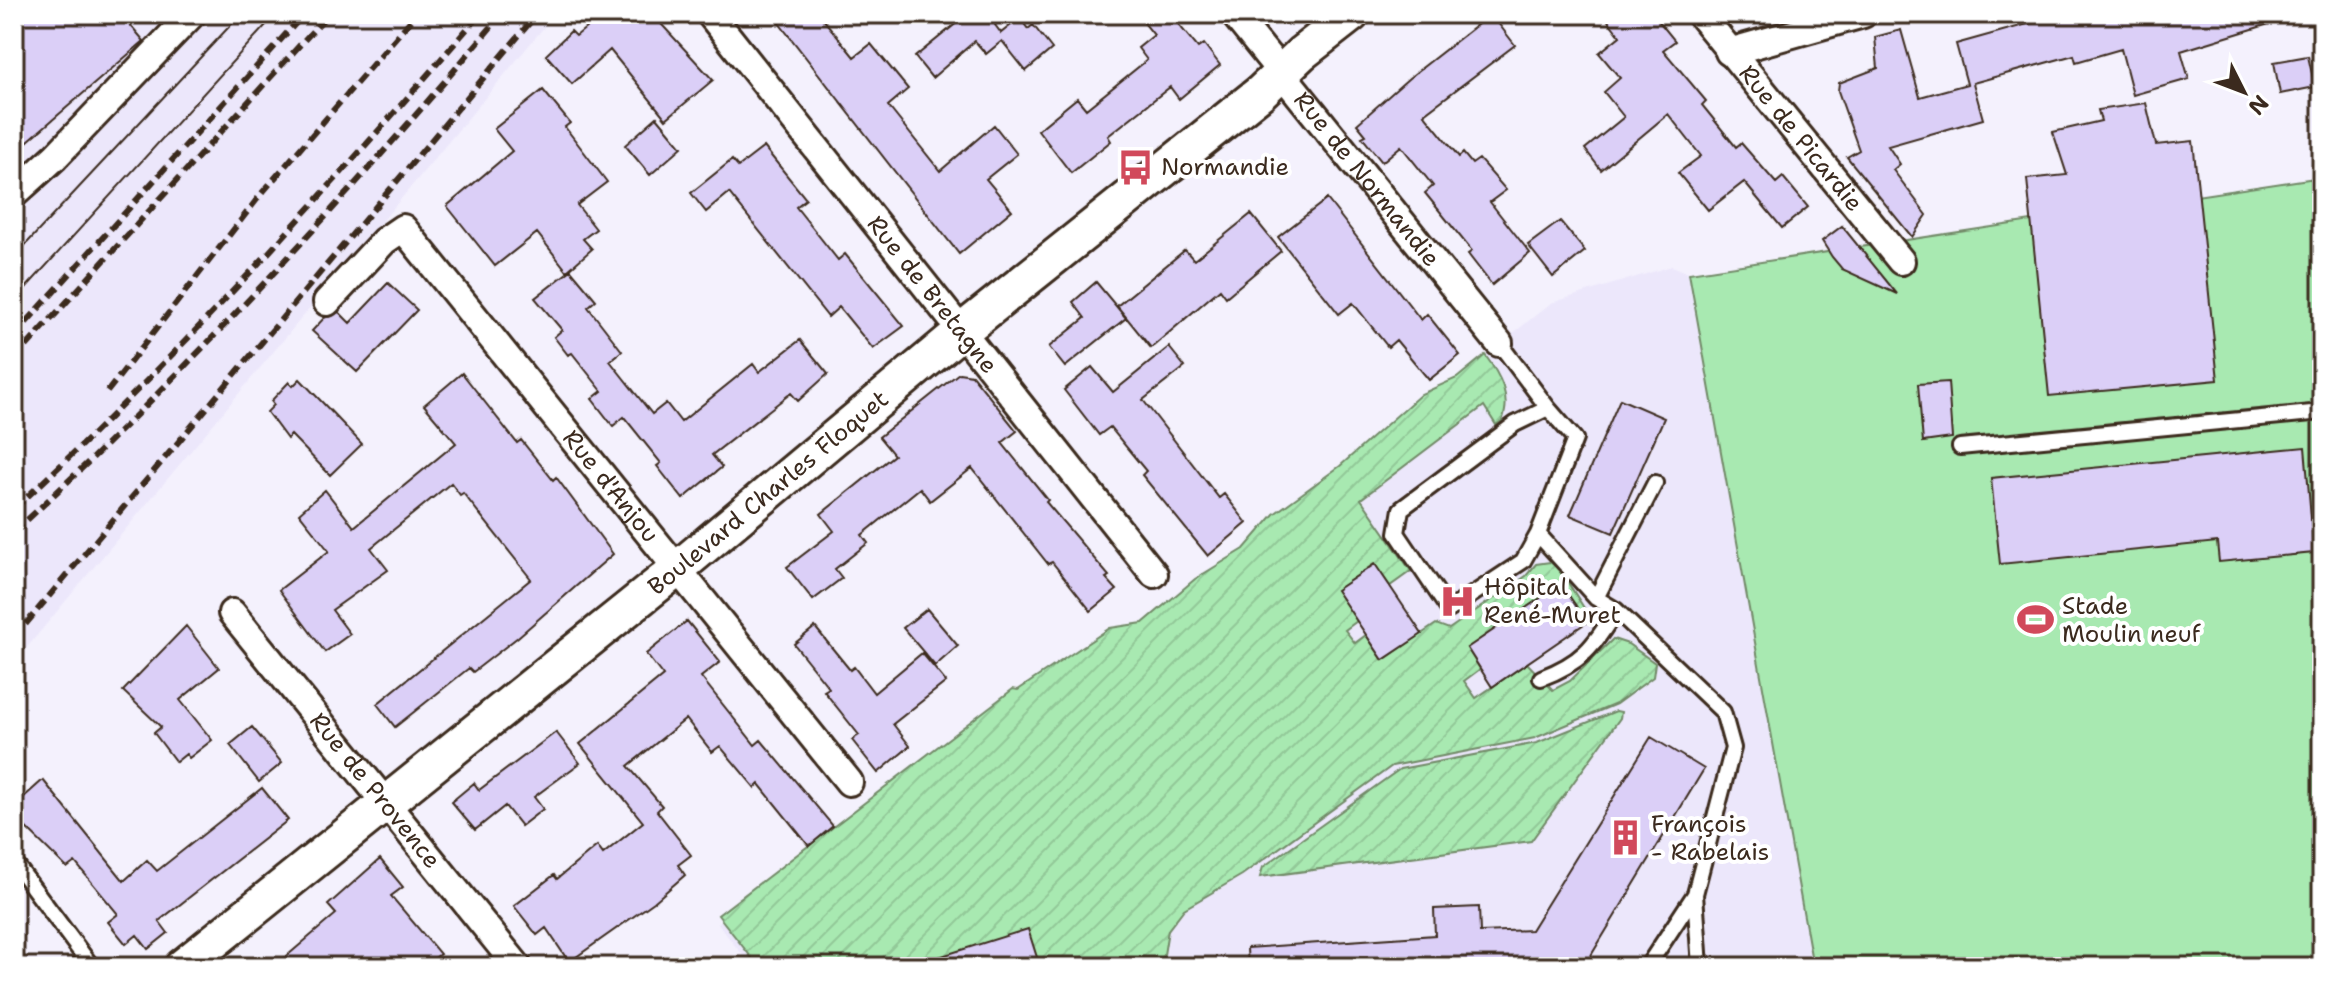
<svg xmlns="http://www.w3.org/2000/svg" width="2336" height="981" font-family="'Shantell Sans',sans-serif">
  <style>
    .built { fill: #ece7fb }
    .grass { fill: #a8e9b1; stroke: #728a68; stroke-width: 2 }
    .garden { fill: url(#garden-furrows); stroke: #728a68; stroke-width: 2 }
    .building { fill: #dbcff7; stroke: #3b2a1e; stroke-width: 2 }
    .lines { fill: none; stroke-linecap: round; stroke-linejoin: round }
    .service-casing { stroke: #3b2a1e; stroke-width: 20 }
    .minor-casing { stroke: #3b2a1e; stroke-width: 32 }
    .tertiary-casing { stroke: #3b2a1e; stroke-width: 40 }
    .service { stroke: #fff; stroke-width: 14 }
    .minor { stroke: #fff; stroke-width: 26 }
    .tertiary { stroke: #fff; stroke-width: 34 }
    .tram { stroke: #3b2a1e; stroke-width: 2 }
    .rail { stroke: #3b2a1e; stroke-width: 6; stroke-dasharray: 12 6; stroke-linecap: butt }
    .labels { text-anchor: middle; stroke-width: 8; stroke-linejoin: round; paint-order: stroke }
    .street-label { font-size: 24px; fill: #3b2a1e; stroke: #fff }
    .poi-label { font-size: 24px; fill: #3b2a1e; stroke: #fff; text-anchor: start }
  </style>
  <defs>
    <pattern id="garden-furrows" width="10" height="10" patternUnits="userSpaceOnUse" patternTransform="scale(2)"><rect width="10" height="10" fill="#a8e9b1"/><path d="M-1 1l2-2M0 10L10 0M9 11l2-2" fill="none" stroke="#92c898"/></pattern>
  </defs>
  <rect width="100%" height="100%" fill="#f4f1fd"/>
  <filter id="ink" filterUnits="userSpaceOnUse"><feTurbulence type="fractalNoise" baseFrequency=".0125" numOctaves="2"/><feDisplacementMap in="SourceGraphic" scale="16" xChannelSelector="R" yChannelSelector="G"/><feConvolveMatrix kernelMatrix="1 2 1 2 8 2 1 2 1" color-interpolation-filters="sRGB"/></filter>
  <g filter="url(#ink)">
    <path class="built" d="M14,14H555L14,663Z
      M1672,266L1689,273L1813,967H752L718,924L1110,628L1142,623L1195,579L1244,549L1274,514L1340,466L1421,394L1457,378L1551,303Z"/>
    <path class="grass" d="M2322,177V967H1813L1689,273Z"/>
    <path class="garden" d="M1485,355C1500,375 1512,397 1502,421L1496,425L1484,406L1361,499L1411,571L1390,586L1374,564L1337,590L1357,621L1345,630L1355,643L1366,635L1383,660L1436,624L1449,629L1526,576L1536,564L1550,562L1560,570L1591,619L1587,622L1561,585L1467,648L1480,669L1464,681L1476,698L1527,663L1553,690L1570,681L1613,639L1628,644L1655,663L1653,677L1616,704L1535,738L1392,766L1242,875L1184,909L1168,930L1162,967H1098L1096,960L1074,967H759L718,915L1013,689L1018,690L1110,628L1143,623L1195,579L1244,549L1274,514L1340,466L1421,394L1457,378Z
      M1616,711L1621,712L1620,718L1531,841L1260,877L1263,867L1400,769L1537,743Z"/>
    <path class="building" d="M14,14H121L144,41L14,153Z
      M603,14H652L713,80L666,119L610,50L572,84L546,55L571,31L576,36Z
      M772,14H819L854,57L871,44L908,89L888,106L940,171L994,125L1017,154L986,179L1012,210L959,254Z
      M953,14H1008L995,25L1001,33L1020,18L1028,29L1033,25L1052,49L1026,71L1002,41L986,54L975,41L932,78L915,57L959,21Z
      M1137,14H1170L1198,48L1204,44L1220,65L1179,99L1170,87L1108,136L1111,141L1071,173L1038,130L1077,98L1086,109L1147,60L1138,48L1154,35Z
      M1491,14L1515,45L1424,114L1459,157L1463,153L1472,164L1479,159L1506,190L1490,202L1530,253L1492,285L1468,254L1472,251L1425,193L1433,186L1401,146L1382,162L1362,137L1366,135L1357,124L1409,78Z
      M1603,14H1653L1675,41L1663,50L1706,101L1702,105L1736,147L1741,143L1776,183L1783,177L1808,207L1782,228L1744,182L1708,210L1678,173L1701,156L1668,114L1601,170L1585,149L1624,117L1604,92L1620,78L1599,53L1620,36Z
      M2064,14H2281L2282,20L2181,51L2189,79L2133,95L2121,49L2076,62L2074,55L1973,83L1983,119L1888,146L1900,164L1893,170L1927,215L1912,237L1847,157L1859,150L1838,91L1839,83L1878,68L1875,37L1901,30L1920,97L1967,84L1956,44Z
      M2308,56L2315,87L2280,94L2274,62Z
      M543,90L570,123L565,127L607,182L577,205L596,229L583,239L592,249L567,271L537,233L495,266L447,206L512,151L494,129Z
      M2146,103L2156,145L2193,141L2218,380L2049,396L2027,179L2067,175L2053,132L2101,121L2098,110Z
      M657,117L682,147L650,175L625,145Z
      M764,147L806,199L796,207L838,260L845,254L904,326L873,349L839,307L828,317L729,193L706,212L691,193L732,160L738,167Z
      M1327,199L1421,320L1427,314L1460,355L1429,380L1396,340L1388,347L1353,303L1339,314L1278,237Z
      M1251,214L1281,251L1226,297L1220,289L1151,348L1117,306L1185,250L1194,260Z
      M1560,221L1585,251L1553,277L1528,245Z
      M1842,226L1897,294L1842,269L1832,257L1822,241Z
      M571,270L596,300L588,307L622,351L610,361L652,414L666,403L681,422L753,364L759,372L800,340L828,374L798,401L791,393L712,455L722,467L683,499L657,466L661,463L624,417L613,426L592,399L602,391L572,353L568,355L554,337L562,330L535,298Z
      M1096,282L1126,318L1065,367L1049,347L1085,318L1073,302Z
      M388,283L417,310L357,372L312,331L324,318L339,312L350,323Z
      M1169,347L1185,367L1143,400L1219,498L1224,494L1247,523L1208,556L1142,475L1146,471L1110,427L1099,435L1064,390L1092,367L1113,392Z
      M462,373L517,443L521,440L553,480L556,477L613,554L518,637L473,672L469,668L395,727L377,704L531,579L463,493L460,495L451,483L371,548L388,570L332,610L350,634L325,652L279,590L329,551L299,513L325,490L354,527L456,443L424,405Z
      M959,373L972,375L1017,431L1002,443L1048,500L1046,502L1109,576L1106,578L1117,590L1091,611L1052,562L1048,564L972,468L930,501L920,488L862,535L868,543L835,569L842,578L813,600L787,567L834,531L821,514L894,455L879,437Z
      M300,379L362,444L330,475L291,435L287,439L267,412L274,405L271,401L289,382L293,386Z
      M1948,382L1952,438L1923,442L1918,384Z
      M1620,399L1664,418L1613,533L1570,515Z
      M2305,447L2314,553L2219,562L2217,542L2000,564L1991,478Z
      M1375,564L1422,634L1383,660L1336,590Z
      M1561,584L1587,622L1492,687L1467,648Z
      M927,609L958,646L935,666L903,628Z
      M687,621L720,662L701,677L755,745L761,740L833,826L809,846L759,784L755,788L720,746L712,752L686,719L628,766L662,806L657,811L691,855L678,865L685,875L654,902L569,962L546,928L537,935L514,906L554,875L557,879L597,846L603,854L643,822L580,744L663,676L646,654Z
      M186,626L219,668L180,700L212,740L189,758L186,754L176,762L154,733L161,727L123,691Z
      M815,627L850,670L854,667L874,693L922,653L946,682L893,724L910,746L878,773L852,740L859,735L824,691L829,688L794,644Z
      M252,727L282,763L259,782L230,745Z
      M556,732L580,763L534,797L543,809L521,826L505,806L475,830L451,802L474,783L479,790Z
      M1651,737L1704,769L1584,967H1248L1247,948L1435,935L1434,909L1479,907L1480,932L1531,930Z
      M43,780L124,881L147,860L157,871L262,788L288,820L159,921L168,933L148,949L137,935L126,944L108,922L118,914L75,862L67,868L14,816V806Z
      M380,859L403,887L391,896L440,954L424,967H274L336,914L328,905Z
      M1028,929L1040,967H927L926,961Z"/>
    <g class="lines">
      <defs>
        <path id="service" d="M1499,343L1548,408
          M1548,408L1575,439L1538,534L1523,561L1449,610L1397,533L1401,509L1515,424Z
          M1960,447L2322,412
          M1538,534L1596,598L1616,610L1723,712L1733,748L1695,894L1700,967
          M1596,598L1655,483
          M1541,678C1581,663 1594,647 1616,610
          M14,862L92,967
          M1647,967L1695,894"/>
        <g id="minor">
          <path id="s1" d="M710,14L1154,574"/>
          <path id="s2" d="M1234,14L1499,343"/>
          <path id="s3" d="M1700,14L1901,261"/>
          <path d="M1729,52L1863,14"/>
          <path d="M14,194L55,157L192,14"/>
          <path id="s4" d="M327,302L384,241L403,228L849,782"/>
          <path id="s5" d="M232,613L518,967"/>
        </g>
        <g id="tertiary">
          <path id="s6" d="M182,967L676,570L963,330L1261,92L1302,53L1352,14"/>
        </g>
      </defs>
      <use href="#service" class="service-casing"/>
      <use href="#minor" class="minor-casing"/>
      <use href="#tertiary" class="tertiary-casing"/>
      <use href="#service" class="service"/>
      <use href="#minor" class="minor"/>
      <use href="#tertiary" class="tertiary"/>
      <path class="tram" d="M14,257L241,14
        M14,301L276,14"/>
      <path class="rail" d="M14,336L304,14
        M14,360L328,14
        M107,392L262,193L416,14
        M14,509C181,355 332,186 480,14
        M14,532C189,371 349,196 502,14
        M14,638L537,14"/>
    </g>
  </g>
  <defs>
    <symbol id="bus-bare" viewBox="-9 -9 18 18"><path d="M-5-6H5V4H4V6H2V4H-2V6H-4V4H-5ZM-3.5-4V0h7V-4ZM-3.5 1.2v1.5H-2V1.2ZM2 1.2v1.5H3.5V1.2Z" fill="#d1495b" stroke="#fff" stroke-width="2.5" paint-order="stroke"/></symbol>
    <symbol id="hospital-bare" viewBox="-9 -9 18 18"><path d="M-5-5h3v3.5h4V-5h3V5h-3V1.5h-4V5h-3Z" fill="#d1495b" stroke="#fff" stroke-width="2.5" paint-order="stroke"/></symbol>
    <symbol id="stadium-bare" viewBox="-9 -9 18 18"><path d="M0-5a6.5 5 0 1 0 0 10a6.5 5 0 1 0 0-10ZM-3.5-1.8h7v3.6h-7Z" fill="#d1495b" stroke="#fff" stroke-width="2.5" paint-order="stroke"/></symbol>
    <symbol id="building-bare" viewBox="-9 -9 18 18"><path d="M-4-6H4V6H1V3H-1V6H-4ZM-2.5-4.3h1.7v1.8h-1.7ZM.8-4.3h1.7v1.8H.8ZM-2.5-1h1.7V.8h-1.7ZM.8-1h1.7V.8H.8Z" fill="#d1495b" stroke="#fff" stroke-width="2.5" paint-order="stroke"/></symbol>
  </defs>
  <g fill-rule="evenodd">
    <use href="#bus-bare" x="1110" y="142" width="51" height="51"/>
    <use href="#hospital-bare" x="1432" y="576" width="51" height="51"/>
    <use href="#stadium-bare" x="2010" y="594" width="51" height="51"/>
    <use href="#building-bare" x="1600" y="812" width="51" height="51"/>
  </g>
  <g class="labels">
    <g class="street-label">
      <text dy="8" stroke="none"><textPath href="#s3" startOffset="160">Rue de Picardie</textPath></text>
      <text dy="8" stroke="none"><textPath href="#s2" startOffset="212">Rue de Normandie</textPath></text>
      <text dy="8" stroke="none"><textPath href="#s1" startOffset="358">Rue de Bretagne</textPath></text>
      <text dy="8" stroke="none"><textPath href="#s4" startOffset="438">Rue d'Anjou</textPath></text>
      <text dy="8" stroke="none"><textPath href="#s6" startOffset="754">Boulevard Charles Floquet</textPath></text>
      <text dy="8" stroke="none"><textPath href="#s5" startOffset="228">Rue de Provence</textPath></text>
    </g>
    <g class="poi-label">
      <text x="1161" y="175">Normandie</text>
      <text x="1484" y="595">Hôpital<tspan x="1484" dy="28">René-Muret</tspan></text>
      <text x="2062" y="614">Stade<tspan x="2062" dy="28">Moulin neuf</tspan></text>
      <text x="1651" y="832">François<tspan x="1651" dy="28">- Rabelais</tspan></text>
    </g>
  </g>
  <rect width="2336" height="981" fill="none" stroke="#fff" stroke-width="48"/>
  <rect x="24" y="24" width="2288" height="933" fill="none" stroke="#3b2a1e" stroke-width="3" filter="url(#ink)"/>
  <g transform="translate(2244 92) rotate(132)" stroke="#ffffff" stroke-width="6" paint-order="stroke">
  <path d="M0-6L14 30L0 20L-14 30Z" fill="#3b2a1e"/>
  <text y="-12" font-size="22" font-weight="bold" text-anchor="middle" fill="#3b2a1e">N</text>
  </g>
</svg>
